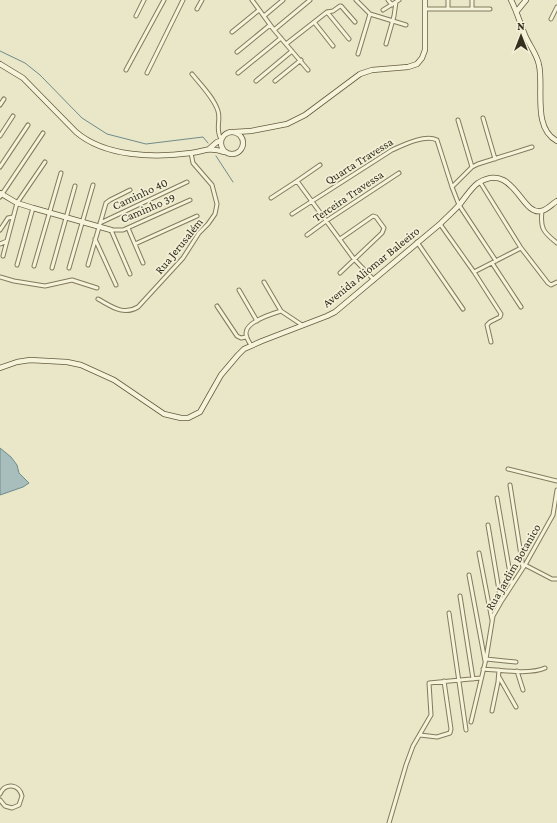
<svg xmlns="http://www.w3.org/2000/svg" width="557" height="823" font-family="'Crimson Pro',serif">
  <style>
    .water { fill: #a8bebc; stroke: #6f8b8b }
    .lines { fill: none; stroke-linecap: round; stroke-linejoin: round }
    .stream { stroke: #6f8b8b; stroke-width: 1 }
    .street-casing { stroke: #837a5e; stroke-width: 5 }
    .secondary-casing { stroke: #655b41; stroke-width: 6 }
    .street { stroke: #f5f3d9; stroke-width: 3 }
    .secondary { stroke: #f5f3d9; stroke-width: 4.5 }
    .labels { text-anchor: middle; stroke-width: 3.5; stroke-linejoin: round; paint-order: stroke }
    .street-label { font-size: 12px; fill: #352f20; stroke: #f2f0d6 }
  </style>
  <rect width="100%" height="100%" fill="#e9e7c7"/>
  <path class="water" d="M0,448L11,457L17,465L19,473L29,483L23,487L0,495Z"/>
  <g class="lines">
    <path class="stream" d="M0,51L25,63L40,75L82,118L107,134L146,144L203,137L208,143
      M216,156L233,182"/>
    <defs>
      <path id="street" d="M252,0L274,30L308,70
        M356,0L370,14L406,25
        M388,0L392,5
        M448,0V8
        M472,0V9
        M197,9L202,0
        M425,9H490
        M383,10L399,0
        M327,12L349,39
        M136,16L144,0
        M264,16L283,0
        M551,19L557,7
        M314,22L333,46
        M274,30L310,0
        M232,32L259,10
        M286,44L327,12L333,11L340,6H341L355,22
        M386,44L394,16L396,2
        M237,52L270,25
        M358,54L370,14
        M126,70L164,0
        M147,73L183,0
        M238,73L281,38
        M192,74C201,85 214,98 218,111C221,121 215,129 221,139
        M256,81L292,51
        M275,81L301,60
        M0,105L4,99
        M483,118L495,159
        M458,120L472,167
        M0,136L13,116
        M320,165L297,181L354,259L374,280
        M0,167L28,125
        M480,182L521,248L548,283L551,285L557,282
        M452,187L472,167L478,164L532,147
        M0,197L43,133
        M271,198L297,181
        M542,211C540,228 543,232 557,243
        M292,214L392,150C403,145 425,134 437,140L452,187L459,205L496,261
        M100,223L187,182
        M440,224L474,272L521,248
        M128,228L143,263
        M0,230L8,218L13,217
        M307,235L326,221L399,173
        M95,239L116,285
        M340,239L373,216L376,217L384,228L382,233L340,273
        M417,242L463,309
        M0,244L7,241
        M135,244L197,216
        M3,256L17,203L45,162
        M492,263L521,307
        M17,265L33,208
        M88,265L106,203L110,200L130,190
        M34,266L61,173
        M52,268L75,186
        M69,268L93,185
        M474,272L501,314L500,317L490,322L487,325L491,342
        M130,274L111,230H123L190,200
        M0,277L14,281L45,286L72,280L97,288
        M264,282L281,311
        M239,290L257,321
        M98,299C111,306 123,316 138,307L183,258L199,233L208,224L215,214L217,204L212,185L193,163L191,153
        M217,306L237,336L241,338L246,337
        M251,345C249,342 246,338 246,333C246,322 271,314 281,311L302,325
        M508,469L557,481
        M510,485L523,568
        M497,498L512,585
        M488,525L501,602
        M479,553L492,620
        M525,565L552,579H557
        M469,575L485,661
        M460,596L473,679
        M449,613L466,730
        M486,659L516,662
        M483,669C501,670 529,675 545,668
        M517,671L523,690
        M499,677L516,707
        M492,711L498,682L499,670
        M471,722L486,659L493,616L501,602L525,565L553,515L557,490
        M420,735L437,737L450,733L451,729L444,681
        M0,794C5,782 19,784 22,796L19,805L12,808L5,806L0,800
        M389,823L406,765L413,746L431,715L429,683L481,678"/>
      <path id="secondary" d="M511,0C517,12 520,23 525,35C529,45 537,54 539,65C544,87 532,128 557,141
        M517,11L526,0
        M0,64L23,78L76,132C105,157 155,158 191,153C206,151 207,147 224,152
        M221 143a11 11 0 1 1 22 0a11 11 0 1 1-22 0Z
        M234,132L251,131L287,124L305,115L360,74L372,70L408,67L417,64L422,58L425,50V0
        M209,149L217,142L220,141
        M0,193L17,203L33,208L111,230
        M0,368L17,362L30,360L67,362L81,365L114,380L164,414L181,418H188L200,412L221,375L238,355L244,349L262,341L327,316L335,312L440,224C447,217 454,211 460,204C465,198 471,188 478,183C514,161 521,216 541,211C547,210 552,204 557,201"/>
    </defs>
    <use href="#street" class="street-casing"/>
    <use href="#secondary" class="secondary-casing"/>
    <use href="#street" class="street"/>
    <use href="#secondary" class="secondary"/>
  </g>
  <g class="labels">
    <g class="street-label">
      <text transform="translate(359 161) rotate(-32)" y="4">Quarta Travessa</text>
      <text transform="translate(140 194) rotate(-25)" y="4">Caminho 40</text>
      <text transform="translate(348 196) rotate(-34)" y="4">Terceira Travessa</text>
      <text transform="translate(148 208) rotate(-23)" y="4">Caminho 39</text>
      <text transform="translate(179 246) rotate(-51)" y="4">Rua Jerusalém</text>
      <text transform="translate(371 267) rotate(-39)" y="4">Avenida Aliomar Baleeiro</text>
      <text transform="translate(513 567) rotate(-60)" y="4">Rua Jardim Botanico</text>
    </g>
  </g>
  <g transform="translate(521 36)" stroke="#f2f0d6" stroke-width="3" paint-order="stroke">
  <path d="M0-3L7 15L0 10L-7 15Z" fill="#352f20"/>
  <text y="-6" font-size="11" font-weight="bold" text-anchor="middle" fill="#352f20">N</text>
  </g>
</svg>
